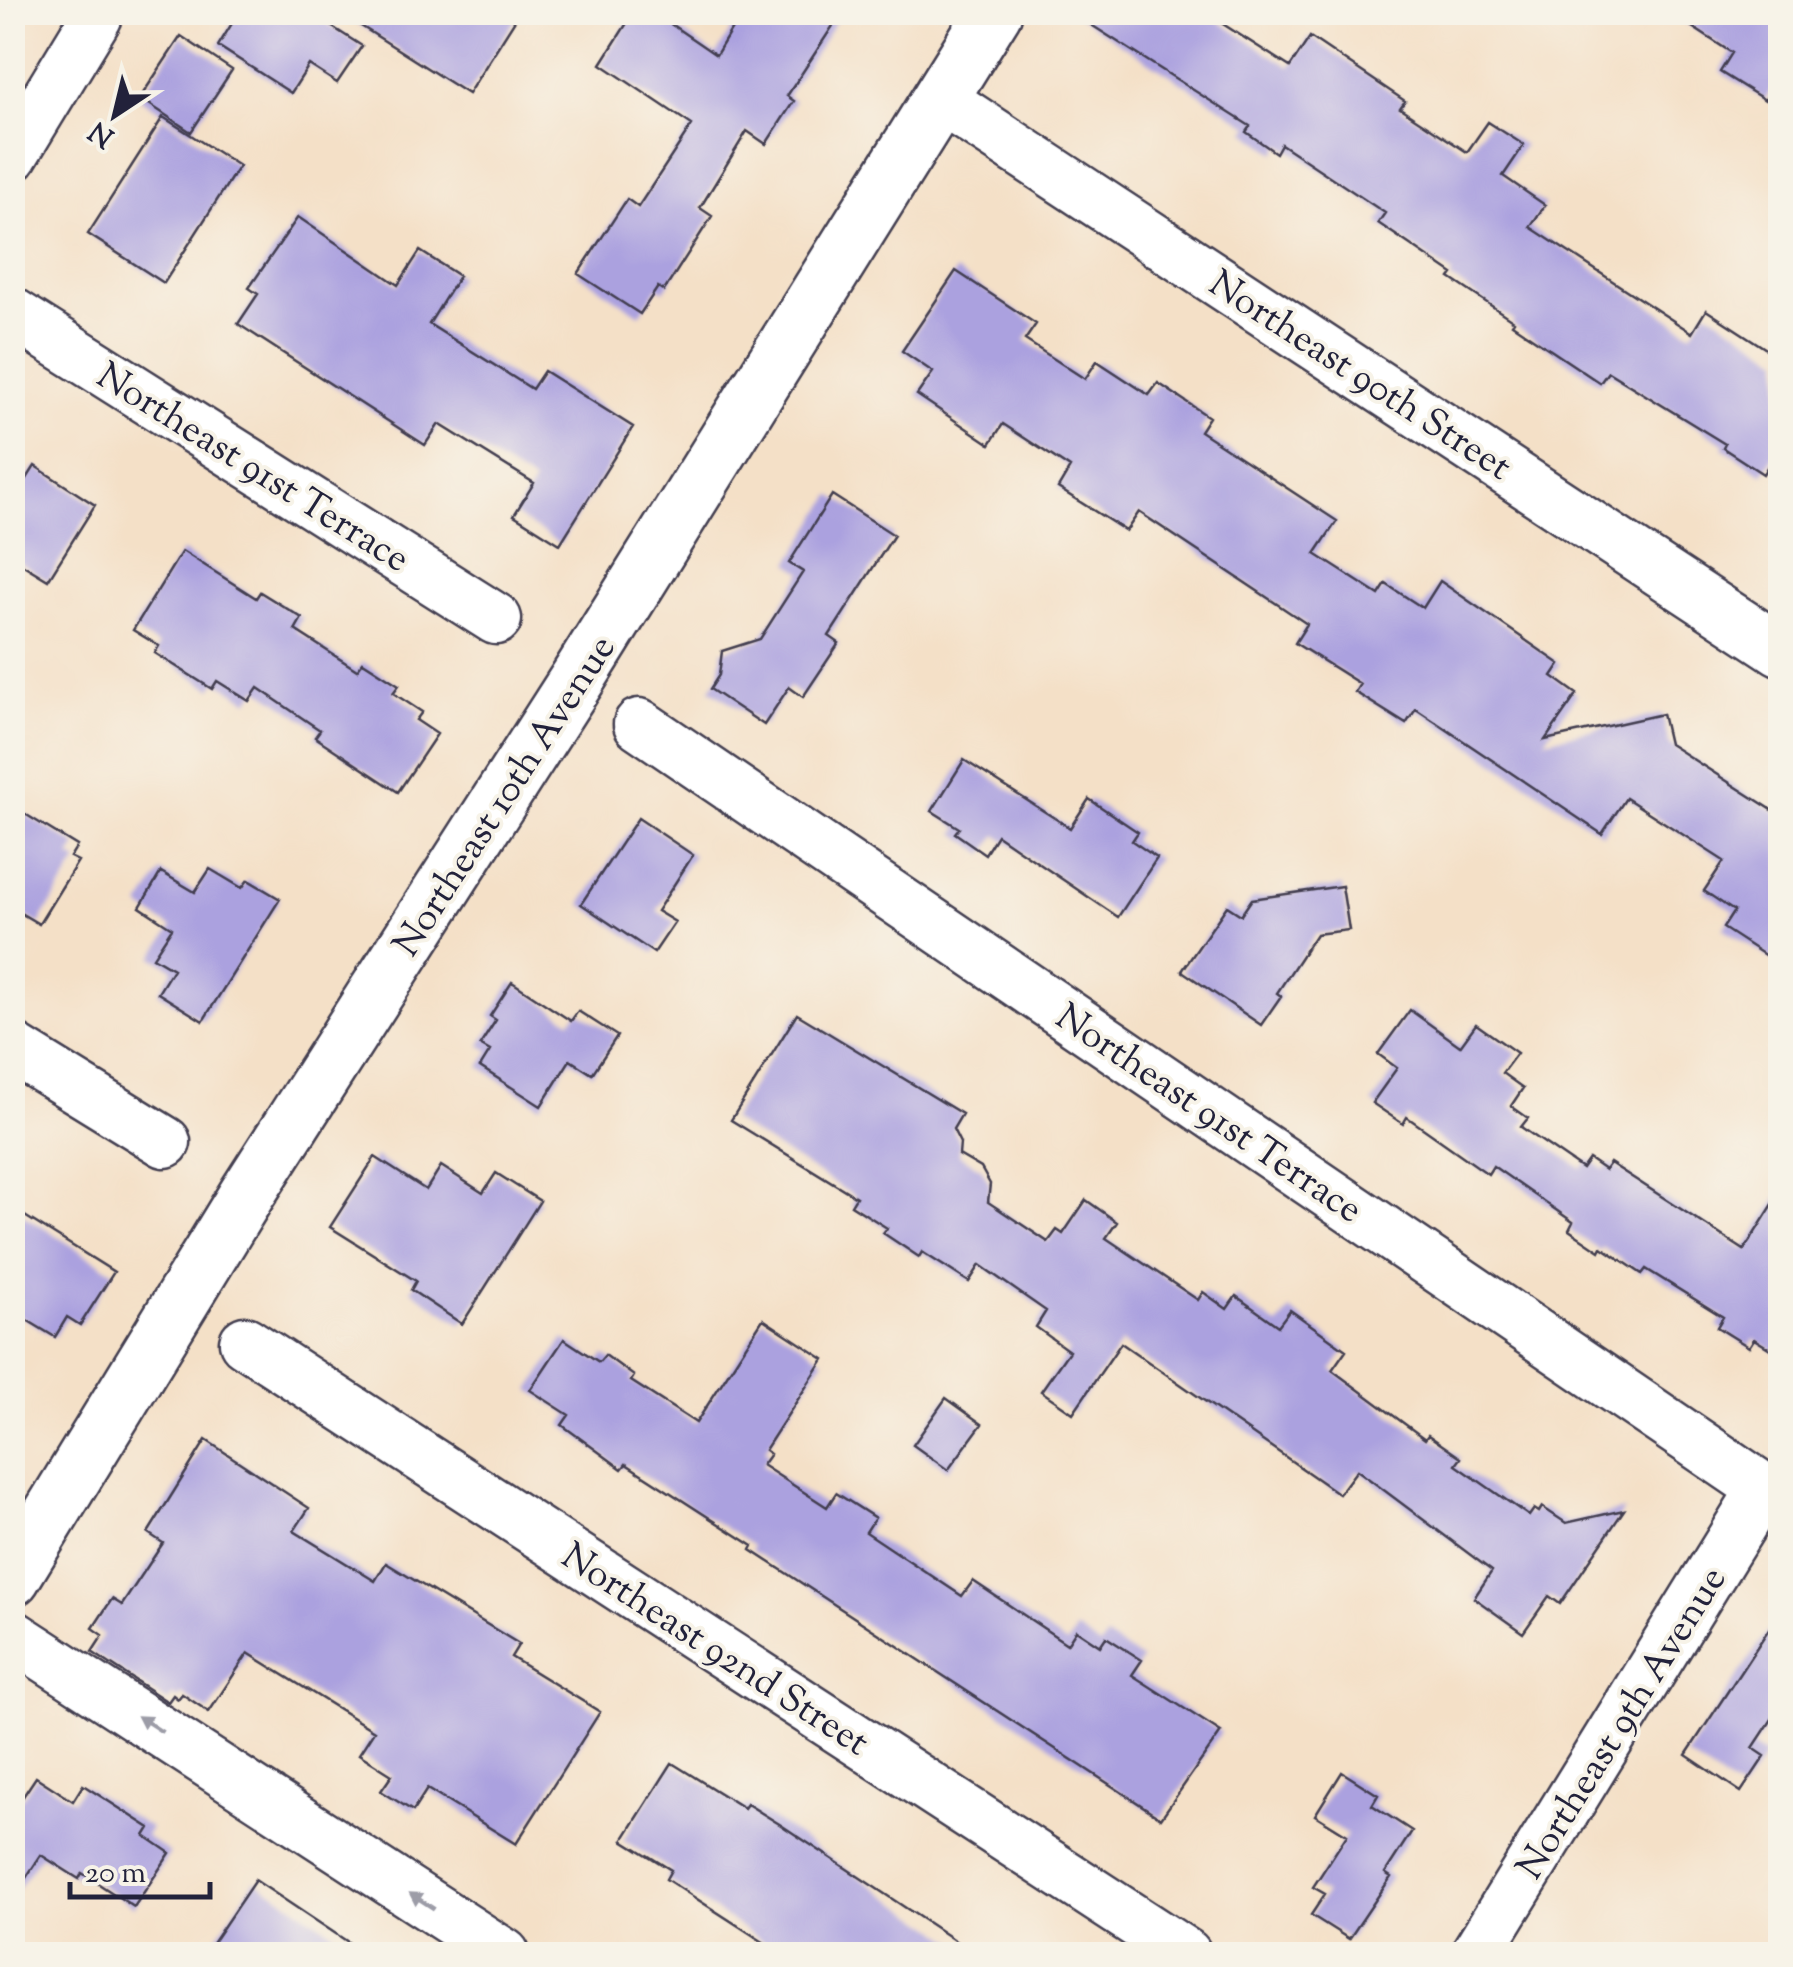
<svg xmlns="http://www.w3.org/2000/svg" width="1793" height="1967" font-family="'Sorts Mill Goudy',serif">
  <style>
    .building { fill: #aba1df }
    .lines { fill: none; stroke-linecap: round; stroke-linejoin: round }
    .minor-casing { stroke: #423e50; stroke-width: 55 }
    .tertiary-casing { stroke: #423e50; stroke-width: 60 }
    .minor { stroke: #fff; stroke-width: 50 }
    .tertiary { stroke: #fff; stroke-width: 55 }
    .oneway { fill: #9c9ca7 }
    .labels { text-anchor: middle; stroke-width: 8; stroke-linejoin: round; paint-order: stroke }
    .street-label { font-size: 38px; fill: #22223b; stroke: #f7f3e8 }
  </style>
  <rect width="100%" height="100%" fill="#f7f3e8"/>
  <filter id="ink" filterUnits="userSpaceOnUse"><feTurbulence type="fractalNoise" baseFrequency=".01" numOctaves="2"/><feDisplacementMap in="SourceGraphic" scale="20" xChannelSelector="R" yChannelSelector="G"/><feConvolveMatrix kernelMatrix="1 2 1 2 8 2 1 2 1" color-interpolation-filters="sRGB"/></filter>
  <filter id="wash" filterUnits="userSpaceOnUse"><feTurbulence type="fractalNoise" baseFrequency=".0048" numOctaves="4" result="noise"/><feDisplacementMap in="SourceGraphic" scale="40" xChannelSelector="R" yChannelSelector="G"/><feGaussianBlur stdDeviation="2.25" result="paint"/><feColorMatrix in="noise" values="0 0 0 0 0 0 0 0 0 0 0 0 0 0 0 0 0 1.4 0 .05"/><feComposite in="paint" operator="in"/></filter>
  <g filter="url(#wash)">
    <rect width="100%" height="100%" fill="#f4e0c7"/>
    <g id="blocks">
      <path class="building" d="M239,12H309L362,46L337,83L309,65L291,93L218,46Z
        M339,12H520L468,94Z
        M634,12H653L716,55L742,12H842L787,96L794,101L766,144L747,131L700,208L712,216L664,291L658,287L640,314L578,274L627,199L638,207L692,125L601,64Z
        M1071,12H1204L1290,67L1310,37L1405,101L1400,108L1467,152L1488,122L1524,145L1503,176L1545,205L1530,227L1692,333L1706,310L1780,358V446L1763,474L1723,448L1725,444L1608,372L1600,383L1512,324L1514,321L1450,278L1453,274L1378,223L1385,213L1281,144L1276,153L1246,132L1250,126Z
        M1669,12H1780V76L1765,100L1720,72L1732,53Z
        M181,36L232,70L191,132L140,98Z
        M163,117L239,166L164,283L88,234Z
        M298,217L398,285L420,251L459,276L429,324L532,389L544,371L633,427L560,544L514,515L534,483L439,424L425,445L238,324L258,294L249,288Z
        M956,271L1036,324L1025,340L1085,379L1097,361L1149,395L1158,383L1209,417L1200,431L1337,521L1315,554L1379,595L1386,584L1423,608L1440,581L1560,664L1552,676L1577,694L1545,740L1662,714L1669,744L1780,815V965L1723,928L1734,911L1704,891L1724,861L1626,798L1602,834L1416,709L1406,724L1355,692L1360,684L1295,643L1307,624L1139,512L1126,531L1058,488L1070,468L1003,424L990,444L917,395L933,372L902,351Z
        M35,466L95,505L48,580L12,558V502Z
        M832,495L894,535L829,636L839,643L803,697L789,687L764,725L710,689L719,675L722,651L760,639L803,572L789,563Z
        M182,551L256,598L260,592L302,618L295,630L357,670L363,662L399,685L393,693L422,712L416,720L437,734L398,792L315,737L320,730L258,688L249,701L217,681L212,689L155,653L159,646L133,630Z
        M964,760L1070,828L1089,799L1138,832L1132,841L1157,858L1118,917L997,835L985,854L955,833L959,828L932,811Z
        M12,806L77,846L70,857L78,861L39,924L12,908Z
        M638,818L693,855L657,911L675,922L654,953L581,904Z
        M210,869L242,888L248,880L280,899L203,1021L158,993L173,969L153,957L172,928L140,907L161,872L195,892Z
        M1342,886L1349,930L1316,934L1277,993L1281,996L1261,1025L1182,971L1227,906L1241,915L1252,899Z
        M512,982L571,1021L578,1011L617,1036L592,1074L570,1060L541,1106L480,1067L490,1051L480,1045L496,1020L490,1016Z
        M1410,1010L1460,1046L1476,1024L1517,1053L1502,1073L1523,1088L1511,1106L1528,1118L1521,1127L1582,1169L1589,1159L1605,1170L1610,1163L1744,1250L1780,1193V1355L1754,1339L1749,1347L1717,1327L1723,1317L1646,1269L1642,1274L1602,1247L1600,1251L1569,1230L1573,1222L1493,1166L1488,1174L1407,1117L1403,1124L1372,1103L1397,1068L1378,1054Z
        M797,1014L962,1114L953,1129L960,1143L959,1155L981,1168L990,1184L988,1202L1048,1242L1057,1230L1063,1234L1086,1200L1117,1222L1106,1238L1198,1300L1203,1292L1227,1309L1236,1296L1278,1326L1290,1310L1346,1350L1332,1370L1425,1439L1428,1435L1461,1458L1456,1465L1529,1516L1534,1509L1539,1512L1542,1507L1566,1523L1624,1510L1560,1604L1549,1596L1523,1633L1474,1598L1492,1571L1357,1470L1339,1494L1121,1343L1073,1413L1041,1391L1069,1351L1036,1327L1046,1311L980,1265L969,1282L922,1252L919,1257L883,1233L887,1228L851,1205L856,1197L731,1120Z
        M375,1157L426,1190L441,1166L483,1193L496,1173L540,1201L462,1324L411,1290L416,1281L330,1227Z
        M12,1208L114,1272L80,1325L67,1317L55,1337L12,1311Z
        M763,1319L824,1359L765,1450L770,1454L762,1465L827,1507L836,1493L875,1518L866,1532L962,1596L973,1581L1067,1644L1076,1630L1100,1646L1106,1637L1142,1660L1132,1675L1221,1732L1161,1818L751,1550L753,1546L626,1464L622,1469L562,1425L569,1415L530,1390L564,1339L599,1362L605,1355L634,1376L631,1381L696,1423Z
        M946,1398L982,1424L948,1470L913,1445Z
        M206,1440L309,1508L294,1531L375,1581L386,1563L519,1644L511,1657L600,1712L516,1844L427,1789L413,1811L381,1791L392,1775L359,1754L374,1731L248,1653L209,1712L182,1694L178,1699L173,1695L168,1702L92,1652L103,1635L93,1628L112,1599L122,1605L163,1543L148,1533Z
        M1780,1612V1707L1753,1748L1765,1756L1741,1792L1686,1755Z
        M672,1763L744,1808L747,1804L781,1825L975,1954H782L666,1879L671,1870L623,1840Z
        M1342,1772L1378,1795L1372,1805L1412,1831L1385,1873L1391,1877L1349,1939L1311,1915L1325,1894L1313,1887L1347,1835L1315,1815Z
        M36,1777L73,1801L83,1785L150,1828L145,1836L170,1853L134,1907L82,1873L79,1879L41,1855L12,1899V1813Z
        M255,1880L366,1954H205Z"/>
    </g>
  </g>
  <g filter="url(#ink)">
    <use href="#blocks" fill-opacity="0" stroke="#423e50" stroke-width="2.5"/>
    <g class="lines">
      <defs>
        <path id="minor" d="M941,99L1780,650
          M12,156L97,16
          M12,313L496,619
          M639,724L1780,1500
          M12,1048L165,1142
          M245,1342L1186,1954
          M12,1635L504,1954
          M1476,1954L1763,1489"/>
        <path id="tertiary" d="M12,1578L247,1194L578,678L994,12"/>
      </defs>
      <use href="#minor" class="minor-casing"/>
      <use href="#tertiary" class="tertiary-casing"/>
      <use href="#minor" class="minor"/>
      <use href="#tertiary" class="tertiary"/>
    </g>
    <defs><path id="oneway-solid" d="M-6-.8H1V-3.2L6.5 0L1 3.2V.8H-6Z" transform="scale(2.5)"/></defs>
    <g class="oneway">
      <use href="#oneway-solid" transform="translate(150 1724) rotate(-147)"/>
      <use href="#oneway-solid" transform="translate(422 1901) rotate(-147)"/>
    </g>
  </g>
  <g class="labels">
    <g class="street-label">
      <text transform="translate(1361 374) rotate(33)" y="13">Northeast 90th Street</text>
      <text transform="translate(254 466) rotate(32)" y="13">Northeast 91st Terrace</text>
      <text transform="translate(503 795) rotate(-57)" y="13">Northeast 10th Avenue</text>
      <text transform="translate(1210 1112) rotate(34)" y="13">Northeast 91st Terrace</text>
      <text transform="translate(716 1648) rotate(33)" y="13">Northeast 92nd Street</text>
      <text transform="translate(1620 1722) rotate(-58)" y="13">Northeast 9th Avenue</text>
    </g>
  </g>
  <rect width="1793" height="1967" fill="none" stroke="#f7f3e8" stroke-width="50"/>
  <g transform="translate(115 115) rotate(215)" stroke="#f7f3e8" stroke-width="8" paint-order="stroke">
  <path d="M0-8L18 38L0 25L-18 38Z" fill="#22223b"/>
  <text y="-15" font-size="28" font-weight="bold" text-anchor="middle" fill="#22223b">N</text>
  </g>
  <path d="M70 1882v15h140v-15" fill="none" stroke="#22223b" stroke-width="5"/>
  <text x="85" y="1882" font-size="30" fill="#22223b" stroke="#f7f3e8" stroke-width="8" paint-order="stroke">20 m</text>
</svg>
